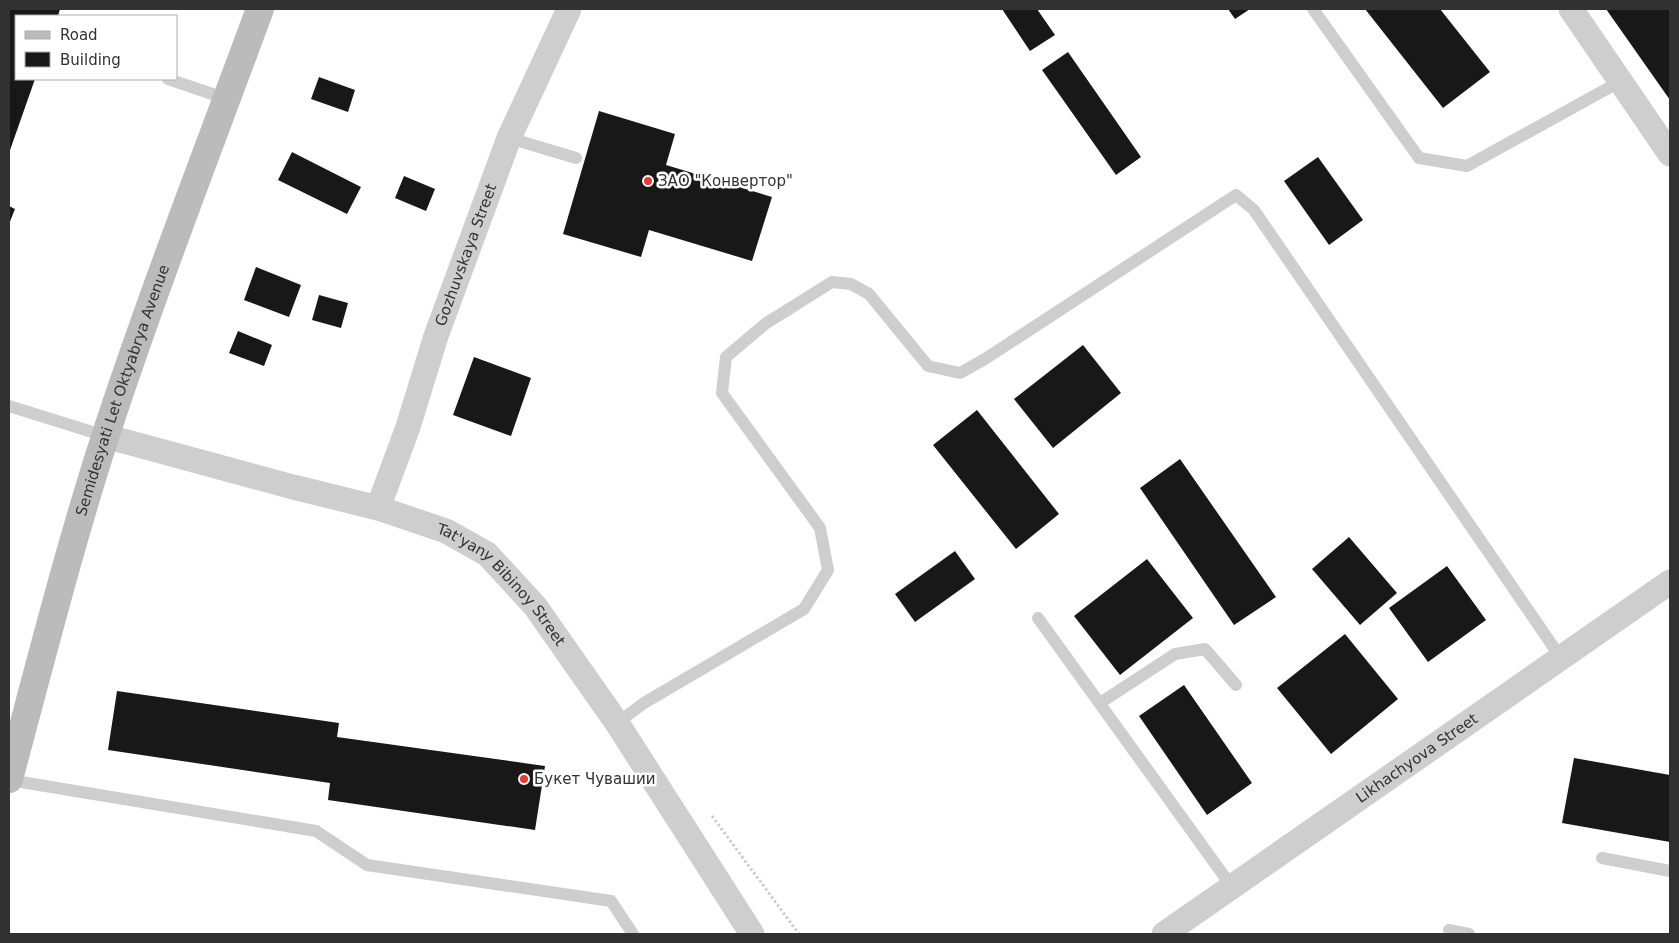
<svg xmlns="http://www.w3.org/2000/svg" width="1679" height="943" font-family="'DejaVu Sans',sans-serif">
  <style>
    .building { fill: #181818 }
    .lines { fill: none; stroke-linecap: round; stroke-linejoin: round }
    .path { stroke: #cecece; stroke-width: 3; stroke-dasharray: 2.5 2.5; stroke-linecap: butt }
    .lane { stroke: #cecece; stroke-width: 12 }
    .street { stroke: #cecece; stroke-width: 25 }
    .secondary { stroke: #bbb; stroke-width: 28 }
    .poi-dot { fill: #e63a35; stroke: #fff; stroke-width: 2 }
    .labels { text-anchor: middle; stroke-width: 5; stroke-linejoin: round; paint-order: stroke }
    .poi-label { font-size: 15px; fill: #313131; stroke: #fff; text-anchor: start }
    .street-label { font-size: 15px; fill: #313131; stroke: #fff }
  </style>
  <rect width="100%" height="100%" fill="#fff"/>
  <path class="building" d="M9,9H60L58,16H16V79H35L9,153Z
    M1002,9H1037L1055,35L1030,51Z
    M1228,9H1250L1235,19Z
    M1365,9H1440L1490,72L1443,108Z
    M1606,9H1670V100Z
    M1068,52L1141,157L1116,175L1042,70Z
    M319,77L355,90L348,112L311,99Z
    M599,111L675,134L666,165L772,197L752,261L649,230L641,257L563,234Z
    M292,152L361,187L347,214L278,180Z
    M1318,157L1363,220L1329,245L1284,181Z
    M404,176L435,189L426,211L395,198Z
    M9,206L15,209L9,224Z
    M256,267L301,285L289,317L244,300Z
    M319,295L348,303L341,328L312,320Z
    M238,331L272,345L264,366L229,353Z
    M1083,345L1121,393L1053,448L1014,399Z
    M474,357L531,378L511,436L453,415Z
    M977,410L1059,514L1016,549L933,445Z
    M1180,459L1276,597L1234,625L1140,488Z
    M1349,537L1397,593L1360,625L1312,569Z
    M955,551L975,579L915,622L895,594Z
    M1147,559L1193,618L1120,675L1074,616Z
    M1447,566L1486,620L1428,662L1389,608Z
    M1345,634L1398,699L1331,754L1277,688Z
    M1184,685L1252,783L1207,815L1139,716Z
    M117,691L339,723L337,737L545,766L535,830L328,800L330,783L108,750Z
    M1574,758L1670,775V842L1562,823Z"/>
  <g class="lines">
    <path class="path" d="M712,816L799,934"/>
    <path class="lane" d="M1313,9L1419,158L1467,166L1621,81
      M168,79L227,99
      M509,138L576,158
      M9,406L105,436
      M1038,618L1232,887
      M1100,703L1175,654L1205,649L1236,685
      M617,723L644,703L804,609L828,570L820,528L722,393L726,357L765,324L832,282L851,284L869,294L928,366L960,373L985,359L1236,195L1254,210L1561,658
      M9,780L316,831L367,865L611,901L633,934
      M1602,858L1670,871
      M1449,930L1469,934"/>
    <g class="street">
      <path d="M1571,9L1670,154"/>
      <path id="s1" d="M105,436L293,487L378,508L446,531L487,554L535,606L617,723L752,934"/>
      <path id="s2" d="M378,508L408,427L436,336L509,138L569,9"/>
      <path id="s3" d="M1164,934L1670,582"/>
    </g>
    <path class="secondary" id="s4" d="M9,779C40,664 69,548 106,434C153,291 208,150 260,9"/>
  </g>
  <g class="poi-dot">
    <circle cx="648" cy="181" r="5"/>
    <circle cx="524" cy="779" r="5"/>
  </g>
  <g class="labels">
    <g class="poi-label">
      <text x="658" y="186">ЗАО "Конвертор"</text>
      <text x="534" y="784">Букет Чувашии</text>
    </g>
    <g class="street-label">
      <text dy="5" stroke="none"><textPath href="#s2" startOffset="268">Gozhuvskaya Street</textPath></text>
      <text dy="5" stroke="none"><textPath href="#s4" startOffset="405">Semidesyati Let Oktyabrya Avenue</textPath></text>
      <text dy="5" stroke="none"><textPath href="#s1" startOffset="432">Tat'yany Bibinoy Street</textPath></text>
      <text dy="5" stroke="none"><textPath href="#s3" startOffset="308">Likhachyova Street</textPath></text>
    </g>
  </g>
  <rect width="1679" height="943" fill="none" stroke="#313131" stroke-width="20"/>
  <rect x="15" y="15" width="162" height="65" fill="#ffffff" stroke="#adadad"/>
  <rect x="25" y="31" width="25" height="8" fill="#bbbbbb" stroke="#adadad"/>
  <text x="60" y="40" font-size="15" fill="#313131">Road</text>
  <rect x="25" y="52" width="25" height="15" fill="#181818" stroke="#adadad"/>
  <text x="60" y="65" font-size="15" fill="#313131">Building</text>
</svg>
